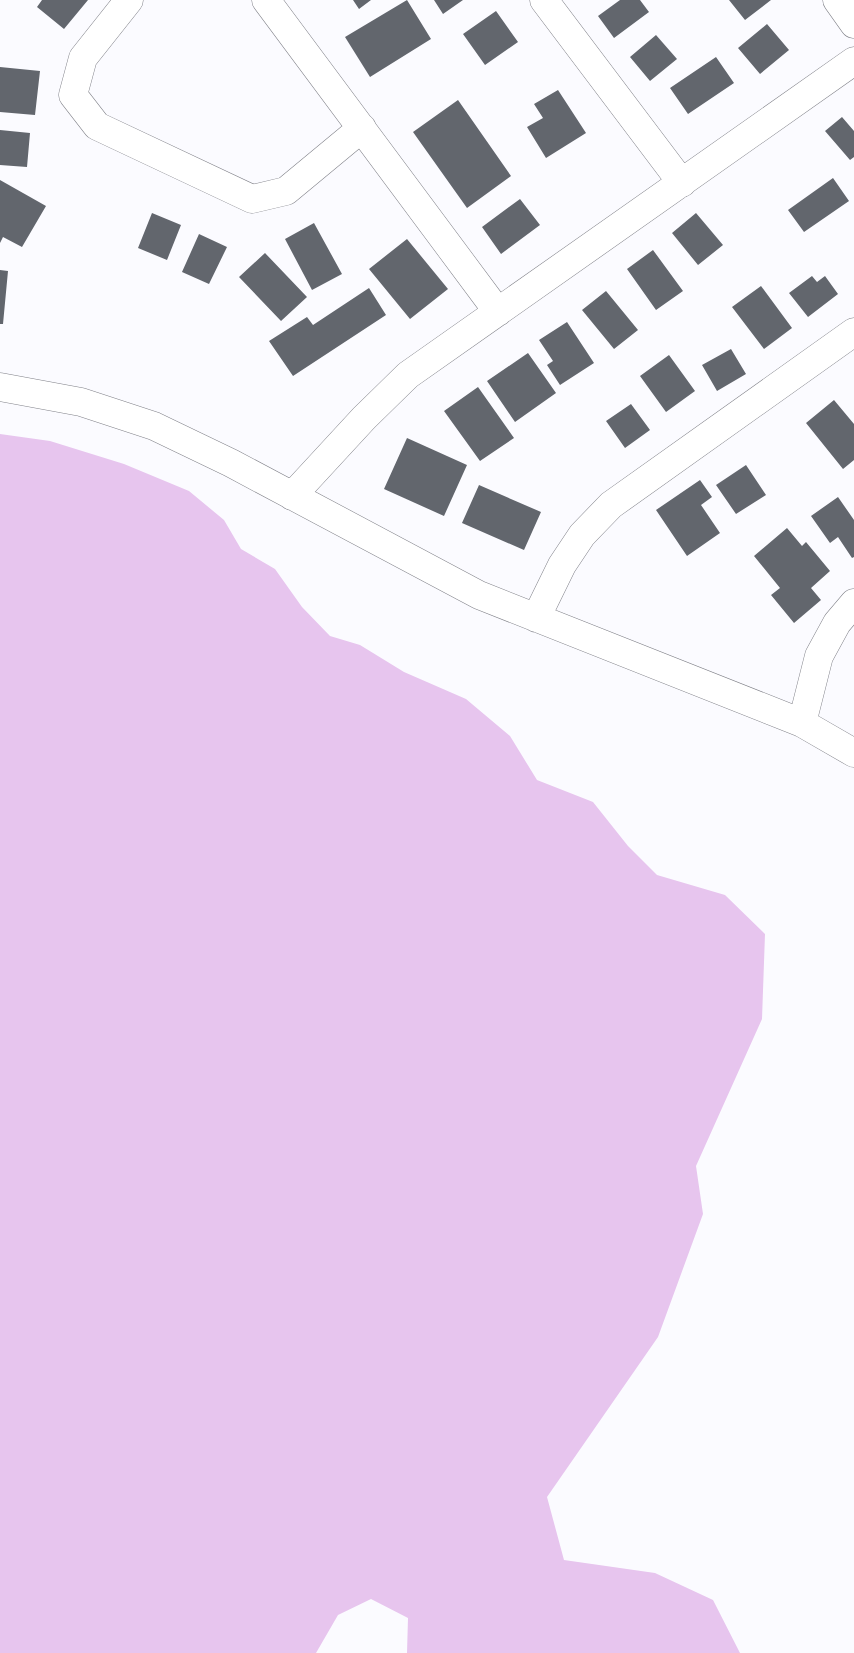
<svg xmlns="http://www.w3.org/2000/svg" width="854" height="1653" font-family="Spectral,serif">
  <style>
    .green { fill: #e7c5ee }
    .building { fill: #62666d }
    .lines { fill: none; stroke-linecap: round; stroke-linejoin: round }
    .minor-casing { stroke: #818289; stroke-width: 29 }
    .minor { stroke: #fff; stroke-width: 28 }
  </style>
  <rect width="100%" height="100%" fill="#fbfbff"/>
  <path class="green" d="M0,434L50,441L124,464L189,491L224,520L241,549L275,569L302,607L330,636L360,645L404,672L466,699L510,736L537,780L593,802L628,846L657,875L725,895L765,934L762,1019L696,1166L703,1214L658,1337L547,1497L564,1560L655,1573L713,1600L740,1653H407L408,1618L371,1599L338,1615L316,1653H0Z"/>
  <path class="building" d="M42,0H88L64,29L37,7Z
    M353,0H371L359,9Z
    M407,0L431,39L370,77L345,37Z
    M434,0H463L443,14Z
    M620,0H640L649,12L614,38L598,16Z
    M729,0H771L745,20Z
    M496,11L518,42L485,65L463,34Z
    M767,24L789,50L760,74L738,48Z
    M656,35L677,59L650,81L630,57Z
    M716,57L734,83L688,114L670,88Z
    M0,67L40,71L35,115L0,112Z
    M558,90L586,133L546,158L527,127L543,118L534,104Z
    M458,100L511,176L467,208L413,132Z
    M842,117L854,131V157L850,160L825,131Z
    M0,130L30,133L27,167L0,165Z
    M833,178L849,201L804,232L788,210Z
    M0,180L46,206L22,247L3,237L0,243Z
    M520,199L540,225L501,254L482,227Z
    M152,213L181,225L167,260L138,248Z
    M696,213L723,245L698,265L672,233Z
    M314,223L342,274L312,290L285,239Z
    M199,234L227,247L209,284L182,272Z
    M407,239L448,289L410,319L369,269Z
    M653,250L683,291L656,310L627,269Z
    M265,253L307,297L281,321L239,277Z
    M0,270L8,271L3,324H0Z
    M812,276L817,282L825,276L838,294L808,317L789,293Z
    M761,286L792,328L764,349L732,307Z
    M369,288L386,315L293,376L269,341L307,317L313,325Z
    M606,291L638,330L614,349L582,310Z
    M567,322L594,363L560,385L547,365L553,361L539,340Z
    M731,349L746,374L717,391L702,365Z
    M528,353L556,393L515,422L487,381Z
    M669,355L695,391L666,412L640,376Z
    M478,387L514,438L480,461L444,411Z
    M834,400L854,424V460L843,469L806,423Z
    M631,404L650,430L625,448L606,421Z
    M407,438L467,465L444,516L384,489Z
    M746,465L766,495L736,514L716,485Z
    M700,480L712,497L701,505L720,533L687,556L656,510Z
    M479,485L541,512L524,550L462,523Z
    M838,497L854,520V557L852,558L838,537L830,543L811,516Z
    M787,528L802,546L806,542L830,571L811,588L821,600L794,623L771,595L780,588L754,556Z"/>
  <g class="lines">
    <defs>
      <path id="minor" d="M129,0L83,58L73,95L97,126L252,199L286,191L362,128
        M266,0L498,312
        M544,0L682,183
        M837,0L854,24
        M0,387L81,402L154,426L231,463L479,595L802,723L854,753
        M292,496L364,418L408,375L854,61
        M536,618L562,565L582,535L611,505L854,332
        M802,723L819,656L837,623L854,603"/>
    </defs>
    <use href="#minor" class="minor-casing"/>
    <use href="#minor" class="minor"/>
  </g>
</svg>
